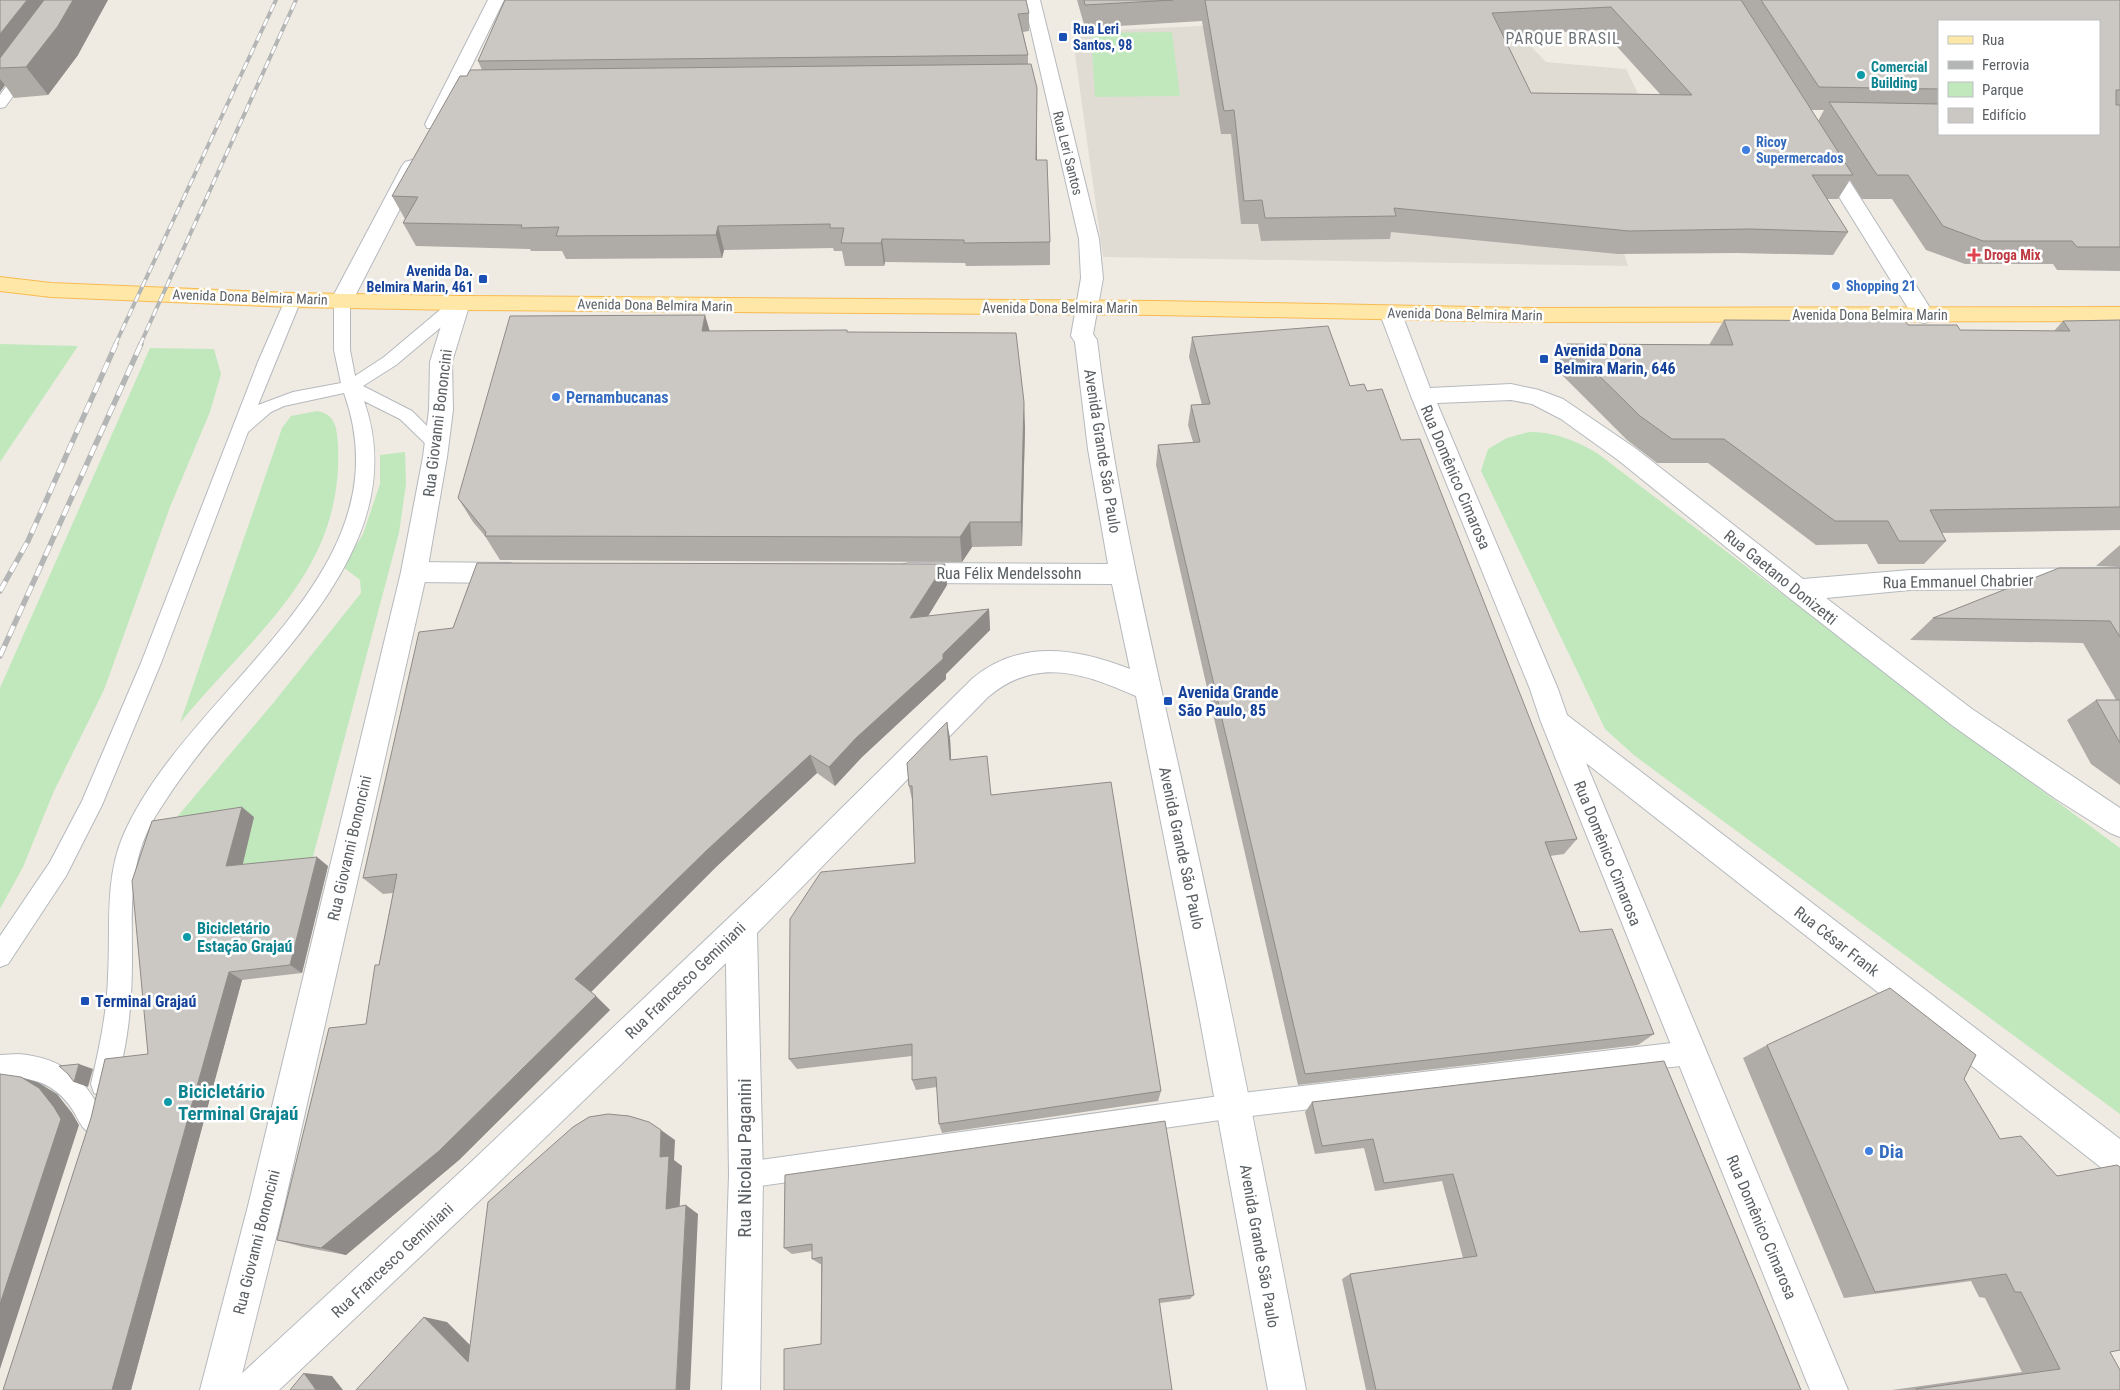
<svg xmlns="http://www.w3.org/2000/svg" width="2120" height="1390" font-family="'Roboto Condensed',sans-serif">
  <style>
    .education { fill: #e1dcd3 }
    .green { fill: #c1e8bd }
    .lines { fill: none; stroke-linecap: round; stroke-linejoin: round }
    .service-casing { stroke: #b5b9be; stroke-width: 2 }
    .minor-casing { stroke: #b5b9be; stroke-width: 2 }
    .tertiary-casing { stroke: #b5b9be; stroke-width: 2 }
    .primary-casing { stroke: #f9ba51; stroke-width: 2 }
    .service { fill: #fff; fill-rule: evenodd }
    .minor { fill: #fff; fill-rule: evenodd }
    .tertiary { fill: #fff; fill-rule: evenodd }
    .primary { fill: #ffe8a7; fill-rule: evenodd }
    .rail-far1-casing { stroke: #b4b5b5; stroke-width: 4 }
    .rail-casing { stroke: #b4b5b5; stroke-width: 5.5 }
    .rail-far1 { stroke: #fff; stroke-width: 2.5; stroke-dasharray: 8; stroke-linecap: butt }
    .rail { stroke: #fff; stroke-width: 4; stroke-dasharray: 11; stroke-linecap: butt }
    .wall { fill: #afaba7; fill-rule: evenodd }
    .shaded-wall { fill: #8e8b88 }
    .building { fill: #cbc7c2; stroke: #8e8b88; fill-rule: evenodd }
    .transit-dot { fill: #1a4fb4; stroke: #fff; stroke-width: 2 }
    .culture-dot { fill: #0f9aa8; stroke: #fff; stroke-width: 2 }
    .shop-dot { fill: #3f7fe0; stroke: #fff; stroke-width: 2 }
    .health-dot { fill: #e0444e; stroke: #fff; stroke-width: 2 }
    .labels { text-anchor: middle; stroke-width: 5; stroke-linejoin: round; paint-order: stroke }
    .far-transit-label { font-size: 14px; font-weight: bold; fill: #164399; stroke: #fff; text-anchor: start }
    .far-culture-label { font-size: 14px; font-weight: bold; fill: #0d838f; stroke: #fff; text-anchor: start }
    .far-shop-label { font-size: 14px; font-weight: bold; fill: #366cbe; stroke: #fff; text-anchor: start }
    .far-street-label { font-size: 14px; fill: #5b6064; stroke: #fff }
    .far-health-label { font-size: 14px; font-weight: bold; fill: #be3a42; stroke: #fff; text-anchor: start }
    .far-quarter-label { font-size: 16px; letter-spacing: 1px; fill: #6c7276; stroke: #fff }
    .transit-label { font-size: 16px; font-weight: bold; fill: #164399; stroke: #fff; text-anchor: start }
    .shop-label { font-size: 16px; font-weight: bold; fill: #366cbe; stroke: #fff; text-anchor: start }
    .street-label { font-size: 16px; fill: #5b6064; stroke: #fff }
    .culture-label { font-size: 16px; font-weight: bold; fill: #0d838f; stroke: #fff; text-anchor: start }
    .near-culture-label { font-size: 19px; font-weight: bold; fill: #0d838f; stroke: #fff; text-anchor: start }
    .near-shop-label { font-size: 19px; font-weight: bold; fill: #366cbe; stroke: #fff; text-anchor: start }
    .near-street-label { font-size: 19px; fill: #5b6064; stroke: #fff }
  </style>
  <rect width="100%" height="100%" fill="#efebe2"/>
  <path class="education" d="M1498,12L1546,62L1626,69L1684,187L1605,191L1628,266L1103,257L1072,32Z"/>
  <path class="green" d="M1172,32L1180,96L1095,97L1091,33Z
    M0,344L78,346L0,462Z
    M150,348L214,349L221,374L210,412L170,507L104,690L54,791L23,867L0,909V688Z
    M317,411C336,414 337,429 338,445C344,573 252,634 180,723L282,428L291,416Z
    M1529,432C1556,432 1574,440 1597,453L1995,756L2120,848V1114L1635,756L1605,729L1481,471L1488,449L1507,438Z
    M405,452L406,484L399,533L310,868L239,876L254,817L166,830L274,702L361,593L360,580L343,567L363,534L380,484V455Z"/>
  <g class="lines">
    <defs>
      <path id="service" d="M26,65L33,69L5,107L0,108V95L21,66Z
        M293,295L299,296L301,300L258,405L293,392L341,383L334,350V300L336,296H348L350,300V350L355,376L384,357L453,299H465L467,303L465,307L396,365L363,386L412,411L446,445L443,449L437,451L431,449L400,419L364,401C408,525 304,629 231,715C203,747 177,781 155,817C128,862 132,909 132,959C132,1002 128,1053 112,1093L103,1096L94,1093L91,1084C99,1049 107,1013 108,977C111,929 104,881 123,836C186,688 410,577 344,393L284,406L271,412L248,432L161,663L102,805L66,876L8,964L0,967V936L50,862L82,801L141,663L258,362L285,300L287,296Z
        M1689,1041L1697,1045L1701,1053L1697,1061L1689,1065L1234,1118L746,1188L737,1184L733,1175L737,1166L746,1162L1234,1094Z
        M19,1054C65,1058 89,1081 106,1123L103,1132L94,1135C83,1131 80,1123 74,1112C57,1084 32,1075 0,1079V1055Z"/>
      <path id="minor" d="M1024,0H1040L1099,239L1103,278L1093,334L1097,340C1117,510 1159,674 1195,841C1235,1023 1271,1207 1306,1390H1268L1197,1004L1136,696C1084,673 1036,656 988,697L757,933L763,1175L760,1390H722L729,1175L726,963L494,1187L279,1390H232L238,1377L470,1163L775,874L973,678C1021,639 1076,648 1130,669L1112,584L908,583L899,580L895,573L899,566L908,563L1108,564L1088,449L1075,342L1071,336L1081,278L1079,239Z
        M1825,152L1832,154L1835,158L1932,311L1935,316L1932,321L1924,323L1916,321L1815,158L1818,154Z
        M1391,307L1399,309L1402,314L1430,388L1511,384L1539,390L1563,399L1635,448L1803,579L1910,570L2120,568V588L1910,590L1826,598L1972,709L2120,808V837L2110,833L2056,799L1953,726L1788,597L1618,460L1561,419L1532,404L1511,400L1437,403L1558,689L1567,715L2120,1139V1178L2108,1173L1586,763L1848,1390H1810L1541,722L1530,689L1411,396L1380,314L1383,309Z
        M414,562L510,563L519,566L523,573L519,580L510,583L414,582L405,579L401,572L405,565Z"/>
      <path id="tertiary" d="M488,0H504L443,124L441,128H427L425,124Z
        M412,160L419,162L422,166L353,300L350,305L342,307L334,305L331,300L402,166L405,162Z
        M459,296L467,298L470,303L452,362L453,410L447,457L427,572L284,1206L238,1390H200L248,1206L401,572L423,457L429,410L430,362L448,303L451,298Z"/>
      <path id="primary" d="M0,277L51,283L293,293L459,296L1156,301L1532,308L2120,307V321L1532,322L1156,315L459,310L293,307L51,297L0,291Z"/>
    </defs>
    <use href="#service" class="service-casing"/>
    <use href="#minor" class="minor-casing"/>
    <use href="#tertiary" class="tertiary-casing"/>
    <use href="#primary" class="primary-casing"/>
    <use href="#service" class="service"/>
    <use href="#minor" class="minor"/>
    <use href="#tertiary" class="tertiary"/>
    <use href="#primary" class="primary"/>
    <defs>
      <path id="rail-far1" d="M115,345L276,0
        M140,345L296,0"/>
      <path id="rail" d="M0,591L28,541L116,344
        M0,656L141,344"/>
    </defs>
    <use href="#rail-far1" class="rail-far1-casing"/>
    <use href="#rail" class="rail-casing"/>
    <use href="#rail-far1" class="rail-far1"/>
    <use href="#rail" class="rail"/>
  </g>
  <path class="wall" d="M0,0L78,55L48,95L14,98L5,85L0,92Z
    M1077,0H2120V271L2057,270L2053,264H1965L1926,250L1892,199H1862L1850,180L1838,199H1827L1848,232L1833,255L1737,253L1618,254L1391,232L1390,239L1261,241L1258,224H1241L1231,134H1221L1202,21L1085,28ZM1939,21H2099L1939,134ZM1602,30L1660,94L1531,93L1503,35ZM1811,110H1824L1818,121Z
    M1029,13V31L1023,32L1028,55V64L1037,88V160L1050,242V265L966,266L965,263L885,262L884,266H845L842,251H834L833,248L724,250L722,258L566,259L562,251H531L530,249L416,246L403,223L405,219L392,196L467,76L482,70L478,61Z
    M1724,320L1908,325L1960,330L2054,331L2063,321L2120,320V530L1942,533L1946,541L1924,564H1878L1867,544L1816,545L1708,463H1657L1627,440L1556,369L1567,344L1709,345Z
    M710,331L848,332L1025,427L1022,546L972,547L962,562L500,560L485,536L473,522L458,498Z
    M1192,337L1367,391L1401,440L1577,839L1564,854L1550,856L1580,932L1654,1034L1638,1045L1298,1085L1156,465L1158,445L1193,442L1188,425L1191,405H1202L1189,357Z
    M2120,545V567L2096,566Z
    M945,564L947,585L928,616L989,609L990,630L946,674V679L862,757L835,786L817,773L716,867L591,992L610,1010L459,1160L346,1255L303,1247L277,1240L366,1024L379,965L393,893L383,894L363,878L453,628Z
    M2120,568V785L2091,764L2067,720L2096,700H2116L2083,643L1910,640L1933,618Z
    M950,738L951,760L991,795L1161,1091L1158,1101L942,1133L939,1124L937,1087L916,1090L912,1080V1056L797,1069L789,1059L915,863L912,800L909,786Z
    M254,817L242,865L328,866L302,973L242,980L131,1390H3L148,1054Z
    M1767,1045L1964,1079L2110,1352L2120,1390H1892L2022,1372L1985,1298L1979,1297L1971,1281L1844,1298L1743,1058Z
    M1664,1061L1801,1390H1366L1342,1279L1350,1274L1463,1258L1442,1181L1375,1191L1364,1148L1315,1154L1305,1112L1312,1102Z
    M785,1175L1194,1295L1190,1299L1160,1303L821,1344V1264H820L812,1259V1251L792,1254L784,1248Z"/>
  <path class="shaded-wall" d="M27,0H68L0,68V34Z
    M73,0H108L78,55L48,95L26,67Z
    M0,79L5,85L0,92Z
    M1037,88V183L1036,160Z
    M718,226L724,250L722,258L716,235Z
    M882,239L885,262L884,266L881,243Z
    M705,315L713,342L702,331Z
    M1024,402L1025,427L1022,546L1021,522Z
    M970,522L972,547L962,562L960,537Z
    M945,564L947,585L914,639L910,618Z
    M989,609L990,630L946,674V679L862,757L835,786L829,767L856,738Z
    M947,722L950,738L952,776L950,760Z
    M810,755L817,773L716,867L590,993L575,979L706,851Z
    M242,807L254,817L240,876L226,866Z
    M317,857L328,866L302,973L290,965Z
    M229,972L242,980L131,1390H112Z
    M596,996L610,1010L459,1160L346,1255L321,1248Z
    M79,1064L93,1069L88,1087L74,1082Z
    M21,1077L39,1083L57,1094L72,1113L79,1125L0,1369V1304Z
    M661,1130L675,1140L674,1160L682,1166L679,1217L666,1209L660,1157Z
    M686,1205L698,1214L690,1390H676Z
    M424,1317L447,1322L490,1365L468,1362Z
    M304,1373L332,1376L343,1390H316Z"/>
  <path class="building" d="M0,0H27L0,34Z
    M44,0H73L58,26L26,67L0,68V58Z
    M505,0H1026L1029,13L1018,14L1028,55L478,61Z
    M1084,0H1173L1085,5Z
    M1205,0H1741L1853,175H1812L1848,232L1750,229L1629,231L1394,208L1396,216L1265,218L1262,200L1244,201L1234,110L1224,111ZM1611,7L1692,95L1531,93L1492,13Z
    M1761,0H2120V90H2116V105H2120V247H2077L2072,241H1983L1943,226L1908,175H1877L1829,102L1939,104V134H2099V21H1939V89L1819,87Z
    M1031,64L1037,88L1036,160H1047L1050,242L964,243V240L882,239L881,243H841L844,228H830V224L718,226L716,235L556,236L559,227L521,228L522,225L403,223L418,197L392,196L460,76H467L470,70Z
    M705,315L702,331L847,330V332L1016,333L1024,402L1021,522H970L960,537L485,536L486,532L458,498L510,316Z
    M1724,320L1905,321L1908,325H1957L1960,330L2070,331L2063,321L2120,320V507L1930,510L1946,541H1899L1888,521H1835L1724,439H1672L1640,416L1567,344L1733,345Z
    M1328,326L1350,386L1364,384L1367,391L1382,389L1401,440L1420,439L1577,839L1545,842L1580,932L1612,929L1654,1034L1305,1074L1158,445L1200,442L1191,405L1210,404L1192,337Z
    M477,563L945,564L910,618L989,609L943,654V659L856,738L829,767L810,755L706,851L575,979L596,996L439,1151L321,1248L277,1240L329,1028L366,1024L375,965H379L397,874L363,878L419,632L453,628Z
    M2059,568H2120V637L2110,621L1933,618Z
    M2096,700H2120V743Z
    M947,722L950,760L987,756L991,795L1111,782L1161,1091L939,1124L936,1077L912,1080V1044L789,1059L790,919L821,872L915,863L912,786H909L907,763Z
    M242,807L226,866L317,857L290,965L229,972L112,1390H3L91,1118L105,1059L148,1054L132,881L152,821Z
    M1890,988L1976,1055L1964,1079L2000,1139L2021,1136L2057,1176L2117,1165L2120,1167V1350L2110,1352L2120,1370V1390H1917L1916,1389L2060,1369L2021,1292H2015L2006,1274L1875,1292L1767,1045Z
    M1664,1061L1801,1390H1376L1350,1274L1477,1256L1453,1174L1384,1183L1373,1139L1322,1146L1312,1102Z
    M79,1064L74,1082L68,1074L59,1066Z
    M0,1074L21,1077L39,1088L54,1107L61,1119L0,1304Z
    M608,1114L629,1116L649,1122L661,1130L660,1157L669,1156L666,1209L686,1205L676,1390H356L424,1317L468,1362L488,1202L573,1127L589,1117Z
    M1165,1121L1194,1295L1159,1299L1172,1390H784V1349L821,1344L822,1257L812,1259V1244L784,1248L785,1175Z
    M304,1373L316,1390H290Z"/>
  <g class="transit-dot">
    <rect x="1058" y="32" width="10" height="10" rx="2.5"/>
    <rect x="478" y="274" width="10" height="10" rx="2.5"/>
    <rect x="1539" y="354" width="10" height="10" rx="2.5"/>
    <rect x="1163" y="696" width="10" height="10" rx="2.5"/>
    <rect x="80" y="996" width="10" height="10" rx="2.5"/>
  </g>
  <g class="culture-dot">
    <circle cx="1861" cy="75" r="5"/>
    <circle cx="187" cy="937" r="5"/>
    <circle cx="168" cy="1102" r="5"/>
  </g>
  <g class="shop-dot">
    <circle cx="1746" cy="150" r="5"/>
    <circle cx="1836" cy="286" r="5"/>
    <circle cx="556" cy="397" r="5"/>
    <circle cx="1869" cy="1151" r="5"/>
  </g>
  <path class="health-dot" d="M1971.5 247.5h5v5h5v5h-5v5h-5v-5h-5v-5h5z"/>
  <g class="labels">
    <g class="far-transit-label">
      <text x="1073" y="34">Rua Leri<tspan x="1073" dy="16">Santos, 98</tspan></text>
      <text x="473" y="276" text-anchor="end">Avenida Da.<tspan x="473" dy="16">Belmira Marin, 461</tspan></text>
    </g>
    <g class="far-culture-label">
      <text x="1871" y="72">Comercial<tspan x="1871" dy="16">Building</tspan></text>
    </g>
    <g class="far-shop-label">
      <text x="1756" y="147">Ricoy<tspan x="1756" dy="16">Supermercados</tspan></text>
      <text x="1846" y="291">Shopping 21</text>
    </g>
    <g class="far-street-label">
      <text transform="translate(1068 153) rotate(76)" y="5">Rua Leri Santos</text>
      <text transform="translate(250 297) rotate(2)" y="5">Avenida Dona Belmira Marin</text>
      <text transform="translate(655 305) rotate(1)" y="5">Avenida Dona Belmira Marin</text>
      <text x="1060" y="313">Avenida Dona Belmira Marin</text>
      <text transform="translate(1465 314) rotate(1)" y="5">Avenida Dona Belmira Marin</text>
      <text x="1870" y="320">Avenida Dona Belmira Marin</text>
    </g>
    <g class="far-health-label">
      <text x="1984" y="260">Droga Mix</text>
    </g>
    <g class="far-quarter-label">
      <text x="1563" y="44">PARQUE BRASIL</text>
    </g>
    <g class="transit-label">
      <text x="1554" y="356">Avenida Dona<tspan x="1554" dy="18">Belmira Marin, 646</tspan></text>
      <text x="1178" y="698">Avenida Grande<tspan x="1178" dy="18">São Paulo, 85</tspan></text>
      <text x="95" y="1007">Terminal Grajaú</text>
    </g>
    <g class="shop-label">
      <text x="566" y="403">Pernambucanas</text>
    </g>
    <g class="street-label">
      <text transform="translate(437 423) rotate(-83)" y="6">Rua Giovanni Bononcini</text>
      <text transform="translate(1103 451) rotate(81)" y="6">Avenida Grande São Paulo</text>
      <text transform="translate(1456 477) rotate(67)" y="6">Rua Domênico Cimarosa</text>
      <text x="1009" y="579">Rua Félix Mendelssohn</text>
      <text transform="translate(1781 577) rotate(39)" y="6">Rua Gaetano Donizetti</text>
      <text transform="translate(1958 581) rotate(-1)" y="6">Rua Emmanuel Chabrier</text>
      <text transform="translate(349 848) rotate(-77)" y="6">Rua Giovanni Bononcini</text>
      <text transform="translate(1182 848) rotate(78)" y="6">Avenida Grande São Paulo</text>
      <text transform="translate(1608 853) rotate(68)" y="6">Rua Domênico Cimarosa</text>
      <text transform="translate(1837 941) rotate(38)" y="6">Rua César Frank</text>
      <text transform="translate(685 980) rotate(-44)" y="6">Rua Francesco Geminiani</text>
      <text transform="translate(1762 1227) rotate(67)" y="6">Rua Domênico Cimarosa</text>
      <text transform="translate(256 1242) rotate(-76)" y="6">Rua Giovanni Bononcini</text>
      <text transform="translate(1260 1246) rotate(80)" y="6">Avenida Grande São Paulo</text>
      <text transform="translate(392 1260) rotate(-43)" y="6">Rua Francesco Geminiani</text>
    </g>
    <g class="culture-label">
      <text x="197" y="934">Bicicletário<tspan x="197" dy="18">Estação Grajaú</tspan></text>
    </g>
    <g class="near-culture-label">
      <text x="178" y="1098">Bicicletário<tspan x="178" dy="22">Terminal Grajaú</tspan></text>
    </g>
    <g class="near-shop-label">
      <text x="1879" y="1158">Dia</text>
    </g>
    <g class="near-street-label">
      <text transform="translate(744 1158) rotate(-90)" y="7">Rua Nicolau Paganini</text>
    </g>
  </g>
  <rect x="1938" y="20" width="162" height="115" fill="#ffffff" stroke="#bdbfc1"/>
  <rect x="1948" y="36" width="25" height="8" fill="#ffe8a7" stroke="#bdbfc1"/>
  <text x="1982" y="45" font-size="15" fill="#5b6064">Rua</text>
  <rect x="1948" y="61" width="25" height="8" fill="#b4b5b5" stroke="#bdbfc1"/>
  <text x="1982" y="70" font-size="15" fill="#5b6064">Ferrovia</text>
  <rect x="1948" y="82" width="25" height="15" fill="#c1e8bd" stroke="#bdbfc1"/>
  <text x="1982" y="95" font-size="15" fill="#5b6064">Parque</text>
  <rect x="1948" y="108" width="25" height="15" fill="#cbc7c2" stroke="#bdbfc1"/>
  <text x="1982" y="120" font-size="15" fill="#5b6064">Edifício</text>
</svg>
